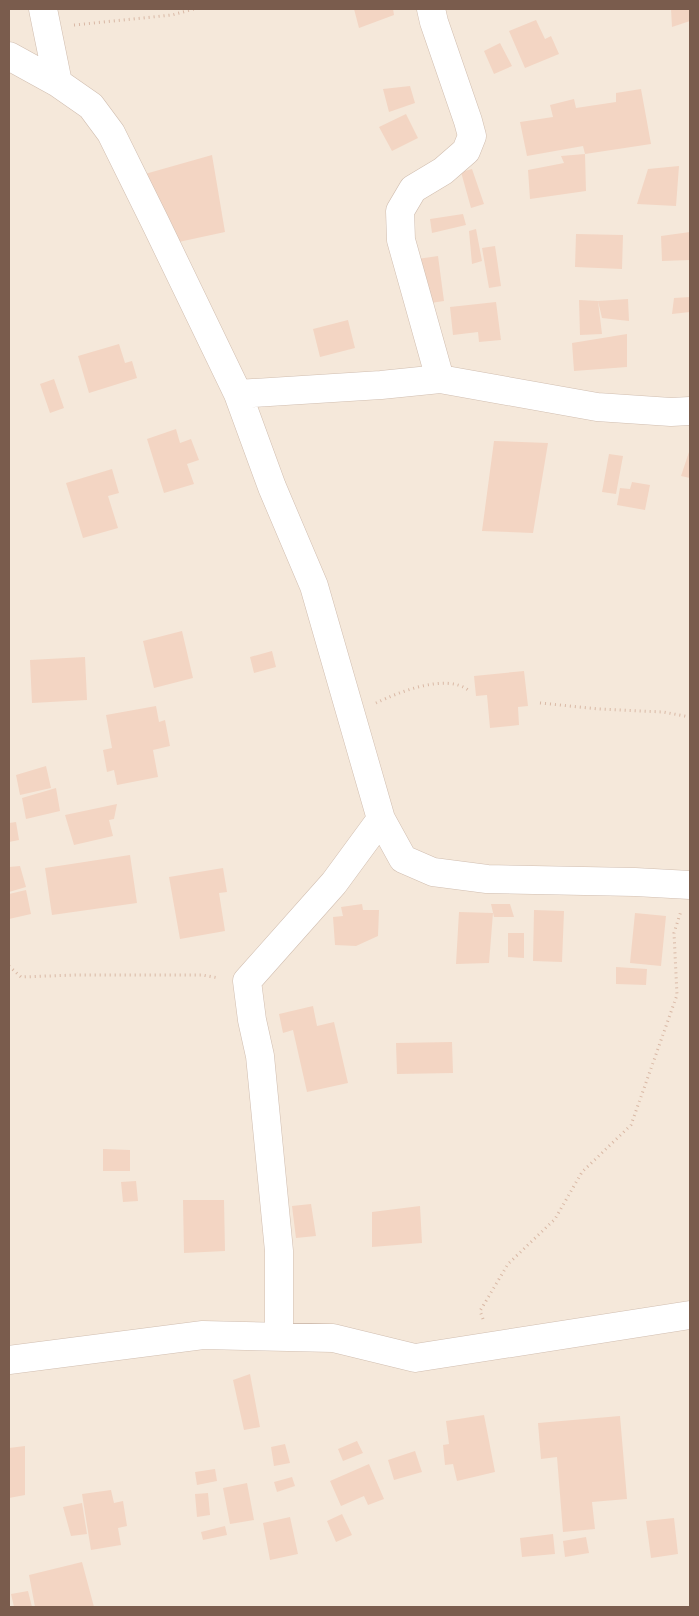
<svg xmlns="http://www.w3.org/2000/svg" width="699" height="1616" font-family="Montserrat,sans-serif">
  <style>
    .residential { fill: #f5e8da }
    .building { fill: #f3d5c3 }
    .lines { fill: none; stroke-linecap: round; stroke-linejoin: round }
    .street-casing { stroke: #d1beb0; stroke-width: 29 }
    .path { stroke: #d9b8a5; stroke-width: 3; stroke-dasharray: 1 4; stroke-linecap: butt }
    .street { stroke: #fff; stroke-width: 28 }
  </style>
  <rect width="100%" height="100%" fill="#fdf6ec"/>
  <path class="residential" d="M9,9H690V1607H9Z"/>
  <path class="building" d="M354,9H393L394,15L359,28Z
    M671,9H690V21L672,27Z
    M536,20L545,39L551,36L559,54L525,68L509,31Z
    M500,43L512,66L494,74L484,51Z
    M410,86L415,103L389,112L383,89Z
    M641,89L651,144L585,154L586,191L530,199L528,170L564,163L561,156L585,154L583,146L527,156L520,122L553,117L550,105L574,99L576,108L616,102V93Z
    M406,114L418,138L392,151L379,127Z
    M212,155L225,232L174,243L145,174Z
    M679,166L676,206L637,204L648,169Z
    M472,169L484,204L471,208L461,172Z
    M463,214L466,225L432,233L430,219Z
    M476,229L482,261L472,264L469,231Z
    M690,232V260L662,261L661,236Z
    M576,234L623,235L622,269L575,267Z
    M495,246L501,286L489,288L482,248Z
    M438,256L444,301L411,306L404,261Z
    M690,297V312L672,314L674,298Z
    M628,299L629,321L602,318L598,301Z
    M579,300L598,301L602,334L580,335Z
    M496,302L501,340L479,342L478,332L453,335L450,307Z
    M348,320L355,348L320,357L313,329Z
    M627,334V367L574,371L572,343Z
    M119,344L125,363L132,361L137,378L89,393L78,356Z
    M54,379L64,408L50,413L40,384Z
    M176,429L180,443L191,439L199,460L187,464L194,484L164,493L147,439Z
    M494,441L548,443L533,533L482,531Z
    M690,449V478L681,476Z
    M609,454L623,456L616,494L602,492Z
    M112,469L119,493L108,496L118,528L83,538L66,483Z
    M632,482L650,485L645,510L617,505L620,488L630,489Z
    M182,631L193,678L154,688L143,641Z
    M272,651L276,667L254,673L250,657Z
    M85,657L87,700L32,703L30,660Z
    M524,671L528,706L518,707L519,725L490,728L487,695L476,696L474,676Z
    M156,706L159,722L165,720L170,746L153,750L158,777L117,785L114,770L107,772L103,750L112,748L106,715Z
    M46,766L51,788L20,795L16,775Z
    M56,788L60,811L26,819L22,798Z
    M117,804L114,819L109,820L113,836L74,845L65,815Z
    M16,822L19,840L9,842V823Z
    M130,855L137,903L52,915L45,868Z
    M20,866L26,887L9,892V867Z
    M223,868L227,892L219,893L225,931L180,939L169,877Z
    M26,890L31,914L9,919V894Z
    M362,904L363,910H379L378,936L356,946L335,945L333,917L343,916L341,907Z
    M491,904H510L514,917H494Z
    M534,910L564,911L562,962L533,961Z
    M459,912L493,913L489,963L456,964Z
    M635,913L666,916L661,966L630,963Z
    M508,933H524V958L508,957Z
    M616,967L647,969L646,985L616,984Z
    M313,1006L317,1026L334,1022L348,1083L307,1092L293,1030L283,1033L279,1014Z
    M452,1042L453,1073L397,1074L396,1043Z
    M103,1149L130,1150V1171H103Z
    M136,1181L138,1201L123,1202L121,1182Z
    M183,1200H224L225,1251L184,1253Z
    M311,1204L316,1236L296,1238L292,1206Z
    M420,1206L422,1243L372,1247V1212Z
    M250,1374L260,1427L244,1430L233,1380Z
    M484,1415L495,1472L457,1481L453,1464L445,1465L443,1445L449,1444L446,1421Z
    M620,1416L627,1499L592,1502L595,1529L563,1532L557,1457L541,1459L538,1423Z
    M357,1441L363,1453L343,1461L338,1449Z
    M285,1444L290,1463L274,1466L271,1447Z
    M25,1446V1495L9,1498V1448Z
    M415,1451L422,1472L394,1480L388,1460Z
    M369,1464L384,1499L368,1505L364,1496L341,1506L330,1481Z
    M215,1469L217,1481L197,1485L195,1472Z
    M292,1477L295,1486L277,1492L274,1482Z
    M247,1483L254,1520L230,1524L223,1488Z
    M111,1490L114,1503L123,1501L127,1526L118,1528L121,1545L91,1550L82,1494Z
    M208,1493L210,1515L197,1517L195,1494Z
    M82,1503L87,1534L71,1536L63,1507Z
    M342,1514L352,1535L336,1542L327,1521Z
    M290,1517L298,1554L270,1560L263,1523Z
    M674,1518L678,1554L651,1558L646,1521Z
    M225,1526L227,1535L203,1540L201,1532Z
    M553,1534L555,1554L522,1557L520,1538Z
    M586,1537L589,1553L565,1557L563,1541Z
    M82,1562L94,1607H35L29,1575Z
    M28,1591L32,1607H14L11,1594Z"/>
  <g class="lines">
    <defs>
      <path id="street" d="M43,9L58,83
        M431,9L434,22L468,121L472,136L466,151L443,171L413,189L400,211L401,240L440,379
        M9,56L58,83L91,106L111,133L155,222L238,394L272,487L314,586L381,819
        M238,394L381,385L440,379L597,407L671,412L690,411
        M279,1336V1251L260,1056L252,1020L247,981L334,883L381,819L403,859L433,872L487,879L635,882L690,885
        M9,1360L203,1335L333,1338L415,1358L690,1315"/>
    </defs>
    <use href="#street" class="street-casing"/>
    <path class="path" d="M74,25L172,15L194,9
      M376,703C399,692 446,673 468,690
      M540,703L599,709L663,712L690,717
      M9,966L21,977L75,975H202L219,978
      M483,1319L480,1311L508,1264L555,1219L582,1172L631,1125L677,995L674,933L681,911"/>
    <use href="#street" class="street"/>
  </g>
  <rect width="699" height="1616" fill="none" stroke="#7a5c4d" stroke-width="20"/>
</svg>
